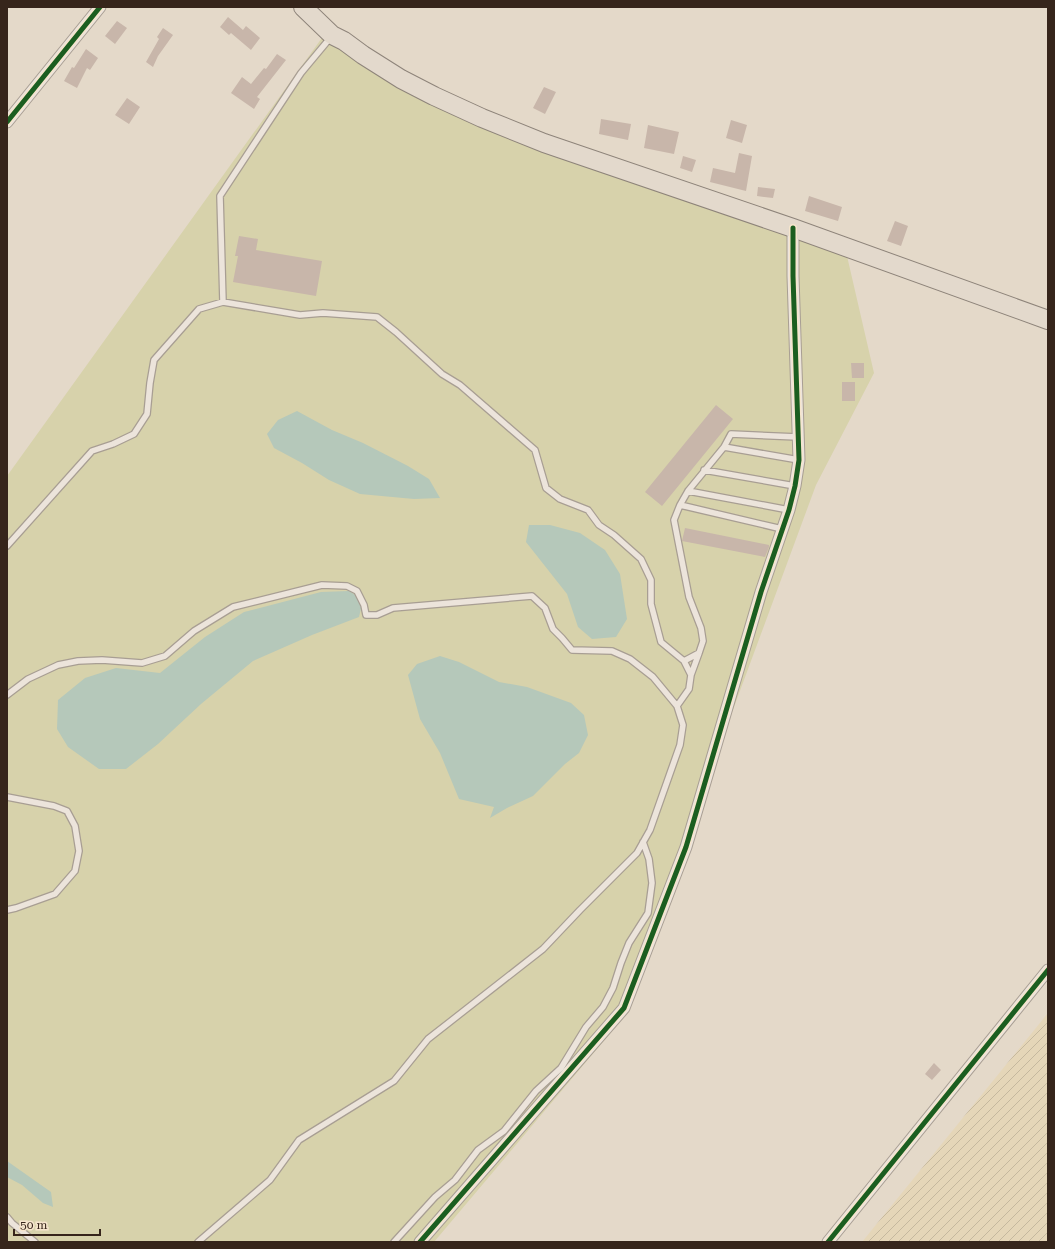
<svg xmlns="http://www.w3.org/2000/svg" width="1055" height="1249" font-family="'Roboto Serif',serif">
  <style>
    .farmland { fill: url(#farmland-furrows) }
    .grass { fill: #d7d2ab }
    .water { fill: #b5c8ba }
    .building { fill: #c8b6aa }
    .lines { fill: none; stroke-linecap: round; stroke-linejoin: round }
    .lane-casing { stroke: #a89e93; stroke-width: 8 }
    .street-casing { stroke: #a89e93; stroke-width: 13 }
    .primary-casing { stroke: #8e847a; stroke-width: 20 }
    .lane { stroke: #ece4db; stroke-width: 5.5 }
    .street { stroke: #ece4db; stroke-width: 11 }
    .primary { stroke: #e3d9cc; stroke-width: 18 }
    .cycleway-casing { stroke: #f6e5cd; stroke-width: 8 }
    .cycleway { stroke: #1b5e20; stroke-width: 5 }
  </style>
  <defs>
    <pattern id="farmland-furrows" width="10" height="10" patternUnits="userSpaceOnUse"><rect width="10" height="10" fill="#e5d6b8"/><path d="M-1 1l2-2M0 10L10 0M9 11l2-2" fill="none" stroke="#c5b89e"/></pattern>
  </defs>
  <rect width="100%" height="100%" fill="#e4d9c9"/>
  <path class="farmland" d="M1048,1013V1242H862Z"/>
  <path class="grass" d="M324,35L448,105L847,256L874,373L816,485L679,856L629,1011L434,1242H7V476Z"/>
  <path class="water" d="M297,411L332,430L363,443L408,466L429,479L440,498L414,499L360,494L329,480L302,463L274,448L267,434L278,420Z
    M529,525H550L580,533L605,550L620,574L627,619L616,637L592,639L578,627L567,594L526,542Z
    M349,591L363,600L359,617L312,635L253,661L201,704L158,744L126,769H99L68,747L57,729L58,700L85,678L116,668L160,673L205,637L244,612L321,592Z
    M440,656L459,662L499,682L527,687L571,703L584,715L588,735L579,753L565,764L533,796L507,808L490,818L494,807L459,799L440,753L420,719L408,675L417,664Z
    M7,1161L51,1192L53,1207L43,1203L22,1185L7,1177Z"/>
  <path class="building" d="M228,17L243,30L246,26L260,38L251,50L231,33L229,35L220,27Z
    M117,21L127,28L115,44L105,36Z
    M163,28L173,35L158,56L153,67L146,62L159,39L157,37Z
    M86,49L98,58L90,70L87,68L77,88L64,81L72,67L74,68Z
    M277,54L286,60L257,97L260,99L254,109L231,93L242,77L251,84L264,68L266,69Z
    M544,87L556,92L545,114L533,108Z
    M127,98L140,107L129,124L115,115Z
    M601,119L631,124L628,140L599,134Z
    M731,120L747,125L742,143L726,138Z
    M648,125L679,132L674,154L644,148Z
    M739,153L752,156L746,191L710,182L713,168L735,173Z
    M683,156L696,160L692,172L680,168Z
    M758,187L775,189L773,198L757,196Z
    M809,196L842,207L838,221L805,211Z
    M895,221L908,226L901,246L887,241Z
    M239,236L258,239L256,250L322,261L316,296L233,282L238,256H235Z
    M851,363H864V378H852Z
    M842,382H855V401H842Z
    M716,405L733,419L662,506L645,492Z
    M685,528L769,545V547L765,557L682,541Z
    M934,1063L941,1070L932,1080L925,1074Z"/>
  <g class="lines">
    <defs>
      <path id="lane" d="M223,302L220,196L301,73L331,37
        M724,447L799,460
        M704,470L795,486
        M688,491L789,510
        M680,505L782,529
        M7,546L92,451L113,444L134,434L147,414L150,383L154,360L199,309L223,302L300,315L323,313L377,317L396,332L442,374L460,385L535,450L546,488L560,499L588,510L599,525L614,535L641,559L651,580V604L661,642L684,661L691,675L689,689L677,706
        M699,653L703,641L701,628L689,597L674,520L680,505L688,491L724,447L731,434L798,437
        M684,661L699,653L691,675
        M7,695L28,679L58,665L78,661L102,660L142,663L165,656L194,631L233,607L322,585L347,586L357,591L364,605L366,615H377L393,608L532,596L545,608L553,629L562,638L572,650L612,651L630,659L653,677L677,706L683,725L680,745L650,830L637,853L580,910L543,949L428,1039L394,1081L299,1140L270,1180L198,1242
        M7,797L54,806L67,811L75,826L79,851L75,871L55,894L16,908L7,910
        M7,1217L12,1223L35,1242
        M394,1242L435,1197L455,1180L478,1150L504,1131L536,1091L561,1068L586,1027L603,1007L613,988L621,963L629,943L648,913L652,883L649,859L643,842"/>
      <path id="street" d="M7,122L100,7
        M420,1242L624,1008L686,847L761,592L789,510L795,486L799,460L793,276V228
        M828,1242L1048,970"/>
      <path id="primary" d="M303,7L332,35L344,41L363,55L401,79L434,96L482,118L544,143L793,228L1048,320"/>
    </defs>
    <use href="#lane" class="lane-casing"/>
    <use href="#street" class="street-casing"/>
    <use href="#primary" class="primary-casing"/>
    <use href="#lane" class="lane"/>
    <use href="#street" class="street"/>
    <use href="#primary" class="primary"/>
    <defs>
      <path id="cycleway" d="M7,122L100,7
        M420,1242L624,1008L686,847L761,592L789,510L795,486L799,460L793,276V228
        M828,1242L1048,970"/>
    </defs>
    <use href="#cycleway" class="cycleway-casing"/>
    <use href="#cycleway" class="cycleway"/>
  </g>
  <rect width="1055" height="1249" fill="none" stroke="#36251b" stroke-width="16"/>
  <path d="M14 1229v6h86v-6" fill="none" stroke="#36251b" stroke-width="2"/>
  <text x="20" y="1229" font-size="12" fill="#36251b" stroke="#f6e5cd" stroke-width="3" paint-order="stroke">50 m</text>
</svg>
